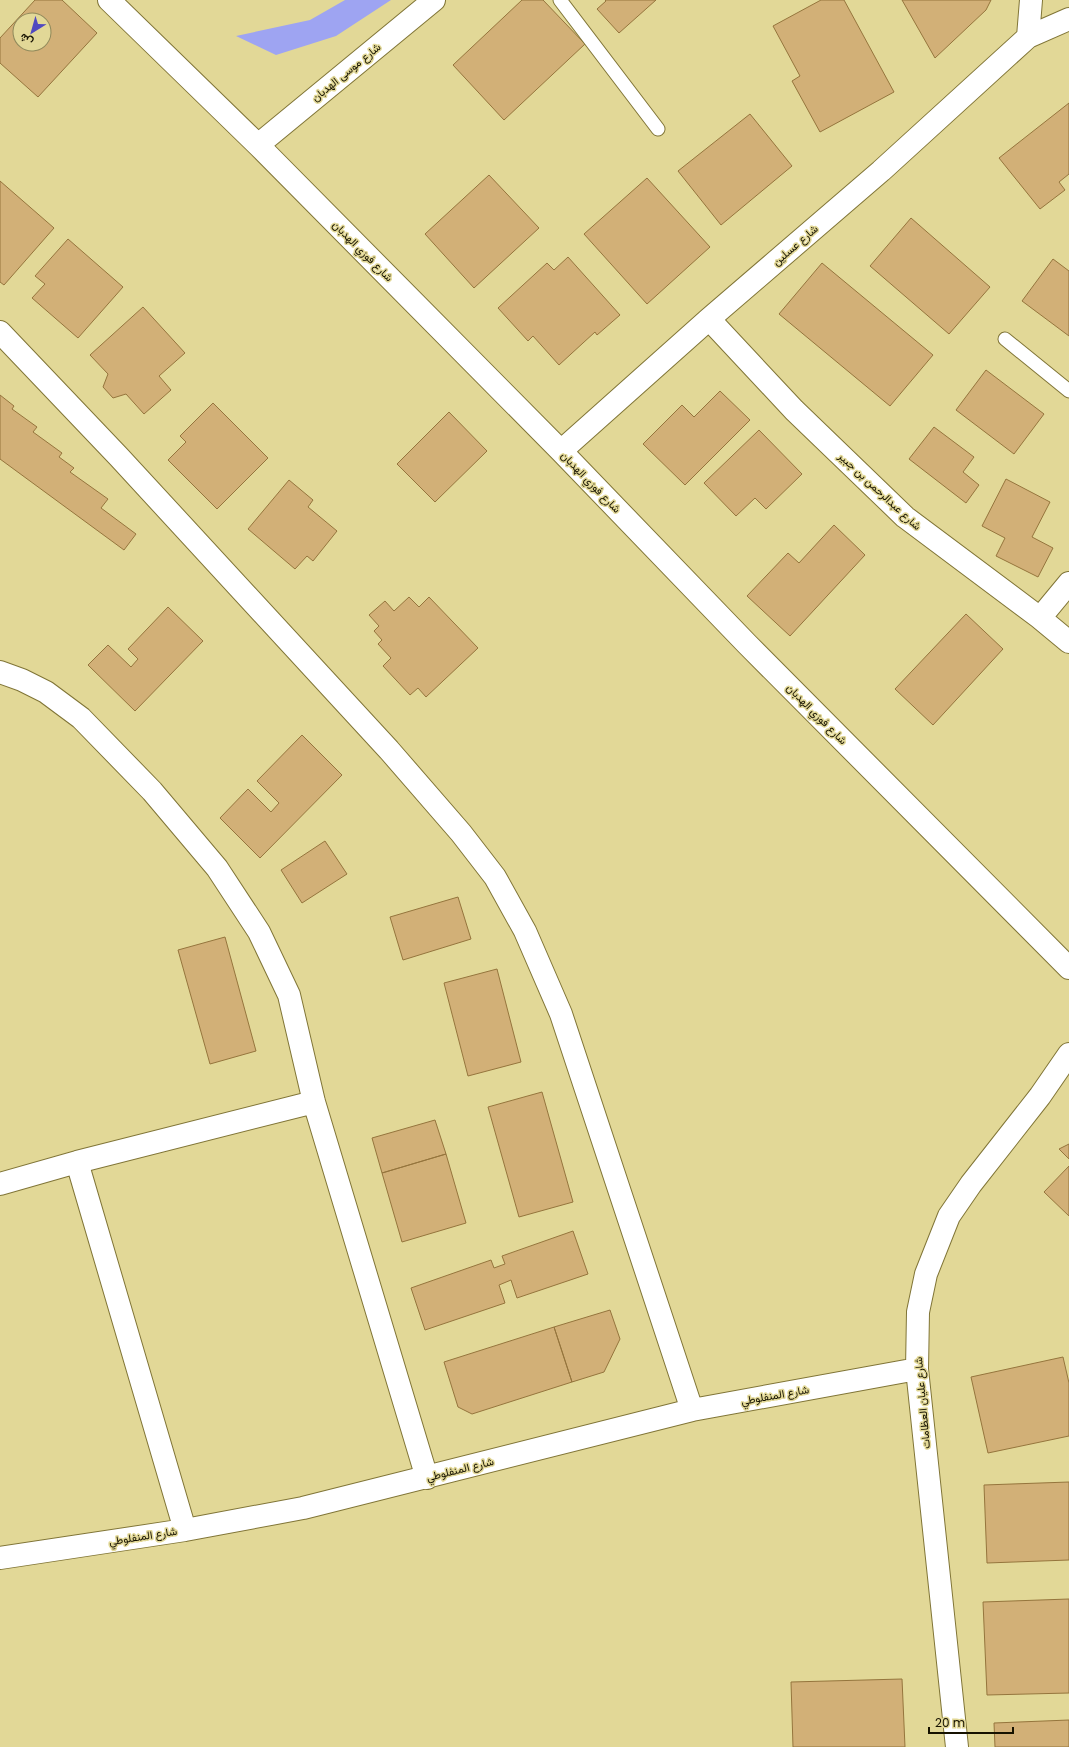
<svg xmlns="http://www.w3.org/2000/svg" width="1069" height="1747" font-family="Poppins,Vazirmatn,sans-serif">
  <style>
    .green { fill: #9ea4f2 }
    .building { fill: #d2b077; stroke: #95753d; fill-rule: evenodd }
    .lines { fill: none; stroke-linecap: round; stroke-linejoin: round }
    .service-casing { stroke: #807537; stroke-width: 15 }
    .minor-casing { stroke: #807537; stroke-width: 24 }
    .service { stroke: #fff; stroke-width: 13 }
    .minor { stroke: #fff; stroke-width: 22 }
    .labels { text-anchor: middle; stroke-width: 3; stroke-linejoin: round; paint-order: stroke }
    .street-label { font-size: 11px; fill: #161200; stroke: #e2d897 }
  </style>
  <rect width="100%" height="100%" fill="#e2d897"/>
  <path class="green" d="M345,0H391L336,36L276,55L236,36L310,20Z"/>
  <path class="building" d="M35,0H62L97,33L38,97L0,63V38ZM20,20H44V44H20Z
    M522,0H543L585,44L504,120L453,65Z
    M605,0H656L619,33L597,9L606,1Z
    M821,0H844L894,92L820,132L792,81L800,76L773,26Z
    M902,0H991L986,10L935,58Z
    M1069,103V174L1059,182L1065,190L1040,209L999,158Z
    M750,114L792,166L721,225L678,171Z
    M489,175L539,228L474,288L425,234Z
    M647,178L710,247L647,304L584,234Z
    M0,181L54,228L4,285L0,282Z
    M911,218L990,287L949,334L870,266Z
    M68,239L123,287L78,338L32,298L45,284L35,276Z
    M568,257L620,315L597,335L595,332L559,365L533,336L528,341L498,308L547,263L554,270Z
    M1053,259L1069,271V336L1022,301Z
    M822,263L933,355L890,406L779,314Z
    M143,307L185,353L159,376L171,390L144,414L126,394L113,398L103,387L108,374L90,355Z
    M986,370L1044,414L1014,454L956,410Z
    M720,391L750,420L685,485L643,444L682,405L694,417Z
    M0,395L14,406L12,409L37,427L33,432L62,453L59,457L74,468L70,472L108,499L101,508L136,534L124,550L0,459Z
    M213,403L268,458L217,509L168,460L186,442L180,436Z
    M449,412L487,451L435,502L397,464Z
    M934,427L974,457L963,472L979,485L966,503L909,459Z
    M759,430L802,474L766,509L755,498L736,516L704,483Z
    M1006,479L1050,502L1032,537L1053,548L1038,577L996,556L1005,538L982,526Z
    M289,480L313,500L308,507L337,531L313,561L307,556L295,569L248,529Z
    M834,525L865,555L790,636L747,596L788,553L799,563Z
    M409,597L419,607L429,597L478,648L426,697L418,688L410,695L383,666L391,658L378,644L382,640L374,631L379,626L369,615L385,601L394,611Z
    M168,607L203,641L135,711L88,665L108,645L131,667L138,659L128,649Z
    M966,614L1003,649L933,725L895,689Z
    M302,735L342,775L260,858L220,818L248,789L271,812L279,803L257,781Z
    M325,841L347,874L302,903L281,870Z
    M458,897L471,939L403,960L390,917Z
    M225,937L256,1051L210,1064L178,950Z
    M497,969L521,1062L468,1076L444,983Z
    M542,1092L573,1202L519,1217L488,1107Z
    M435,1120L446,1154L382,1173L372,1138Z
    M1069,1144V1159L1059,1149Z
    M446,1154L466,1223L402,1242L382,1173Z
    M1069,1166V1216L1044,1192Z
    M573,1231L588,1274L517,1298L511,1280L499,1285L505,1303L425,1330L411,1288L491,1260L494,1268L505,1264L502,1256Z
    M610,1310L620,1339L604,1372L572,1382L554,1327Z
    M554,1327L572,1382L472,1414L458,1407L444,1362Z
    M1063,1357L1069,1383V1436L988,1453L971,1377Z
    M1069,1482V1560L987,1563L984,1485Z
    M1069,1599V1693L987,1695L983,1602Z
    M902,1679L905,1747H793L791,1682Z
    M1069,1720V1747H995L994,1723Z"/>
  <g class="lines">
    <defs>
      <path id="service" d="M560,0L658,129
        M1005,339L1069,391"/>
      <path id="minor" d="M109,0L258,145L561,451L747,644L1069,968
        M1028,37L1031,0
        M258,145L434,0
        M709,319L794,410L905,517L1040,618L1069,642
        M0,332L119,457L389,750L461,833L495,877L525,931L561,1014L692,1410
        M561,451L709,319L881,171L1028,37L1069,19
        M1040,618L1069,583
        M0,672L22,680L46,692L81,718L152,791L217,868L259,932L289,995L314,1102L427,1478
        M77,1162L185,1530
        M0,1184L77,1162L314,1102
        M0,1558L185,1530L303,1508L692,1410L917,1369
        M957,1747L917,1369L918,1312L926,1274L949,1216L971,1184L1040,1096L1069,1054"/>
    </defs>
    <use href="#service" class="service-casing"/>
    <use href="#minor" class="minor-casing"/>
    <use href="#service" class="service"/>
    <use href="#minor" class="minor"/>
  </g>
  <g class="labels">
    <g class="street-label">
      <text transform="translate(346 72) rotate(-39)" y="4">شارع موسى الهدبان</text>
      <text transform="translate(795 245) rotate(-41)" y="4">شارع عسلين</text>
      <text transform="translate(363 251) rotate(45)" y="4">شارع فوزي الهدبان</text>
      <text transform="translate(591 482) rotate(46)" y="4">شارع فوزي الهدبان</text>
      <text transform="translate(880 491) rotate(43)" y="4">شارع عبدالرحمن بن جبير</text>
      <text transform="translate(817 714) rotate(45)" y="4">شارع فوزي الهدبان</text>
      <text transform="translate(775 1395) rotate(-10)" y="4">شارع المنفلوطي</text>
      <text transform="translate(922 1403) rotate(-95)" y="4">شارع عليان العظامات</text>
      <text transform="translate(460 1469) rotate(-14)" y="4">شارع المنفلوطي</text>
      <text transform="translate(143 1536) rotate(-9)" y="4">شارع المنفلوطي</text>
    </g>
  </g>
  <g transform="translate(32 32) rotate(217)"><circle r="19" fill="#e2d897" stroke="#90895b"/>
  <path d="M0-3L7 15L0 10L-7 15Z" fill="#5049c0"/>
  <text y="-6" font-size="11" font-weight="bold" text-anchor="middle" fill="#161200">ش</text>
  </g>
  <path d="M929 1727v6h84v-6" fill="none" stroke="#161200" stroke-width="2"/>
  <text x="935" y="1727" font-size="12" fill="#161200" stroke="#e2d897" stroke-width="3" paint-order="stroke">20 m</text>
</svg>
